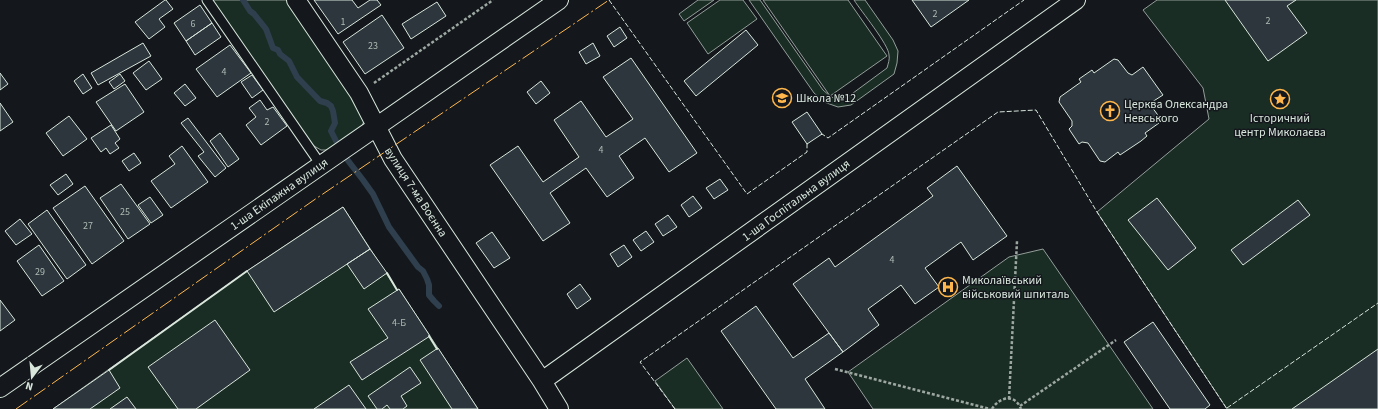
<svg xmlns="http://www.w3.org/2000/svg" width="1378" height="409" font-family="'Source Sans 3',sans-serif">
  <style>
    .green { fill: #1a2d24; stroke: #939e99 }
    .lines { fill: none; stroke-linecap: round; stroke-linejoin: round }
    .stream { stroke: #2f3f4d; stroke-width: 6 }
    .building { fill: #2c363c; stroke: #d8e6dc }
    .lane-casing { stroke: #d8e6dc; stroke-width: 11 }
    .street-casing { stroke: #d8e6dc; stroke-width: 20 }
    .path { stroke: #9da8a2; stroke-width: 2.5; stroke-dasharray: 3 2; stroke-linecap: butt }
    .lane { stroke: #14181c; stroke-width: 9 }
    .street { stroke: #14181c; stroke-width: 18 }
    .fence { stroke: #d8e6dc; stroke-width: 1; stroke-dasharray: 5 2; stroke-linecap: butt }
    .wall { stroke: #d8e6dc; stroke-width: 2 }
    .power { stroke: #ffb74d; stroke-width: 1; stroke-dasharray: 14 3 2 3; stroke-linecap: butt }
    .labels { text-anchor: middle; stroke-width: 3; stroke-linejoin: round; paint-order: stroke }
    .number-label { font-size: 10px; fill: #adbab4 }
    .poi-label { font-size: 12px; fill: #d8e6dc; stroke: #14181c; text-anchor: start }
    .street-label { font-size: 12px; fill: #d8e6dc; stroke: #14181c }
  </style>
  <rect width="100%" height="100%" fill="#14181c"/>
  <path class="green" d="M211,0H289L362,111L364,121L361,128L331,150H321L309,143Z
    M698,0H714L684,21L679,14Z
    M720,0H743L757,19L708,54L687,23Z
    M749,0H760L823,90L830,96L763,0H848L887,56L830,96C835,100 843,98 849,96L887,68C888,64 890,59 889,55C889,45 861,11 854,0H865L893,40L898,51L897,63L894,74L851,105L838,107L824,102L814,93Z
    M1157,0H1378V409H1227L1097,212L1209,119L1203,88L1143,10Z
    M343,207L397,290L399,289L478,409H53L247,271Z
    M1043,249L1153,409H873L848,372L1009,257Z
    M687,358L723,409H675L655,381Z"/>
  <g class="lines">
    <path class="stream" d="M243,0L250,11L254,14L266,29L273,48L278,50L280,54L289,61L297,77L320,101L327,103L331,106L333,111L335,123L331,131L336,141
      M346,158L363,180L373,194L389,227L418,267L423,271L427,279L429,285V295L434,301L439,306"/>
  </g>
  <path class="building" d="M165,0H166L173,9L159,19L165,27L149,39L135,22Z
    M314,0H352L358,8L370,0H377L381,5L338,34Z
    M912,0H969L931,27Z
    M1225,0H1296L1287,6L1307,33L1268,61Z
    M437,2L446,16L411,39L402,24Z
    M200,5L212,23L186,41L174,23Z
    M382,15L404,48L365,74L343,42Z
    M212,23L221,37L195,55L186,41Z
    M620,27L627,38L614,47L607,36Z
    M746,30L758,45L696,96L684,81Z
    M143,43L151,56L98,85L91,73Z
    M593,43L600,56L586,64L579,52Z
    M230,45L251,73L217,97L196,69Z
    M631,58L697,153L669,172L645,138L619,156L634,178L607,197L586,168L550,193L570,223L543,241L490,165L518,146L543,182L579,157L554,120L581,101L606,137L633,119L603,77Z
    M1114,59L1118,60L1128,73L1132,75L1143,67L1163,95L1152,102V107L1160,118L1159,123L1145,133L1147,136L1141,141L1120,155L1118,152L1105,162L1100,161L1088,143L1082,142L1079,144L1069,129L1072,126V121L1059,102L1060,97L1081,82L1079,79L1092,70L1094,73Z
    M149,61L162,79L146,90L133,73Z
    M0,73L8,84L0,90Z
    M83,74L92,88L83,94L74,81Z
    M120,74L125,81L114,89L109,82Z
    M252,75L263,90L252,98L241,82Z
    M541,81L550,93L536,104L527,92Z
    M125,84L144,112L116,131L96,102Z
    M185,84L196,98L185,106L174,93Z
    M260,100L267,110L273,107L287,126L261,145L246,125L256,117L249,108Z
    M0,103L13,122L0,131Z
    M807,112L822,134L807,144L792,122Z
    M69,116L87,139L63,156L46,133Z
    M188,118L226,168L215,177L198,156L204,152L181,123Z
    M111,125L120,139L115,143L119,148L110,154L106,148L101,152L91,138Z
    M220,133L239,159L228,167L210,141Z
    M182,146L208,182L171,208L151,181L175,164L169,156Z
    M134,153L141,163L129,171L122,161Z
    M957,166L1007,236L973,260L961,242L925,268L939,287L915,304L901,285L868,309L879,325L843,352L793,284L829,258L835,267L933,196L927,188Z
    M66,174L73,184L58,195L50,185Z
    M720,179L728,190L714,199L706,188Z
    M121,184L150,224L128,239L100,198Z
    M85,186L124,241L92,264L53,208Z
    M693,196L702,208L689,217L681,205Z
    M150,197L163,215L151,223L138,205Z
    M1157,198L1196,248L1168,270L1128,220Z
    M1298,200L1310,215L1243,265L1231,250Z
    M343,207L370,249L274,312L247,271Z
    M47,210L86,265L67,279L28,224Z
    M668,215L677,227L663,236L655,224Z
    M20,219L32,234L16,245L5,231Z
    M646,231L654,242L641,251L633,240Z
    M492,232L510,258L494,268L476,243Z
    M39,245L64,281L42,296L17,261Z
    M624,245L632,257L618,267L610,254Z
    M370,249L387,273L364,289L347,264Z
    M580,284L591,299L577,309L567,294Z
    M399,289L430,336L362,380L350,362L388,338L368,309Z
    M0,300L15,320L0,331Z
    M756,306L793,358L829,333L843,352L805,379L825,409H776L721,331Z
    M215,320L250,370L196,409H178L148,367Z
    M1153,322L1210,405L1205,409H1170L1124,342Z
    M438,348L478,409H452L420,360Z
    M1378,349V409H1292Z
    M410,367L421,383L401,396L407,406L403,409H390L387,405L382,409H377L368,396Z
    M109,370L120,388L90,409H53Z
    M349,385L366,409H314Z
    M127,397L136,409H110Z"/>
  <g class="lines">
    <defs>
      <path id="lane" d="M207,0L321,165"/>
      <path id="street" d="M296,0L359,93L393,159L542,381L559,409
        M542,381L1076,0
        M0,388L559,0"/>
    </defs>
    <use href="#lane" class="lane-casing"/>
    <use href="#street" class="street-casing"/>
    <path class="path" d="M374,83L493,0
      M835,369L990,409
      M1009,399L1017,241
      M1020,406L1116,340
      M992,409C999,397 1015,393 1021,409"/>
    <use href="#lane" class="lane"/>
    <use href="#street" class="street"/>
    <path class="fence" d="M609,0L747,194L807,152V144L809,143
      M821,135L822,134L828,138L1024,0
      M1227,408L1378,303
      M675,409L640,362L998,112L1036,110L1097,212L1227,409"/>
    <path class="wall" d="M387,273L397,290
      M429,336L437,349
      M109,370L247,271"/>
    <path class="power" d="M16,409L314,200L609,0"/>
  </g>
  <defs>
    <symbol id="school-ring" viewBox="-11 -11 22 22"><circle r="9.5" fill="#14181c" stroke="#ffb74d" stroke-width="1.5"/><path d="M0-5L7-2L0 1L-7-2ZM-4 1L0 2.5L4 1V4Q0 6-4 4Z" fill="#ffb74d"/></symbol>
    <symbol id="sight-ring" viewBox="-11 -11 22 22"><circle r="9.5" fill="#14181c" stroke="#ffb74d" stroke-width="1.5"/><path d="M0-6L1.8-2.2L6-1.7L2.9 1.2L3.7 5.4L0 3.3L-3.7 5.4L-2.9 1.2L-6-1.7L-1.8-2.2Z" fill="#ffb74d"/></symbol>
    <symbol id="church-ring" viewBox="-11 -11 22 22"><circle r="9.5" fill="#14181c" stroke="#ffb74d" stroke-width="1.5"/><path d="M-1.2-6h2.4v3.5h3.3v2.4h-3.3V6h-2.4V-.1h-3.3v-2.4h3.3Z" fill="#ffb74d"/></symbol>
    <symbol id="hospital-ring" viewBox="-11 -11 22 22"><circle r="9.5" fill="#14181c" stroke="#ffb74d" stroke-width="1.5"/><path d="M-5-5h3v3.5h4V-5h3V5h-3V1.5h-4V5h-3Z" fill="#ffb74d"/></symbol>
  </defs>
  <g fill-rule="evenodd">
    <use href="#school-ring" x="771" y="87" width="22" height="22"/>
    <use href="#sight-ring" x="1269" y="88" width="22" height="22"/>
    <use href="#church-ring" x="1099" y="100" width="22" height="22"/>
    <use href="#hospital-ring" x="937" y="276" width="22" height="22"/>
  </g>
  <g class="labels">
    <g class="number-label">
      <text x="935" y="17">2</text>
      <text x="1268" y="24">2</text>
      <text x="343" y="25">1</text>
      <text x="193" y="27">6</text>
      <text x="373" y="49">23</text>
      <text x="224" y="75">4</text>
      <text x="267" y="125">2</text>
      <text x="601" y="153">4</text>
      <text x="125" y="215">25</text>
      <text x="88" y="229">27</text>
      <text x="892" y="263">4</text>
      <text x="40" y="275">29</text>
      <text x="399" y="326">4-Б</text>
    </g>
    <g class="poi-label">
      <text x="796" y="102">Школа №12</text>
      <text x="1124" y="108">Церква Олександра<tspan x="1124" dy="14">Невського</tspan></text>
      <text x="1280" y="122" text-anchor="middle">Історичний<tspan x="1280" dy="14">центр Миколаєва</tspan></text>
      <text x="962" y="284">Миколаївський<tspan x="962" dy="14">військовий шпиталь</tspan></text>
    </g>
    <g class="street-label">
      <text transform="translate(416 192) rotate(57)" y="4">вулиця 7-ма Воєнна</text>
      <text transform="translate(279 194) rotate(-35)" y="4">1-ша Екіпажна вулиця</text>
      <text transform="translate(796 200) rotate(-36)" y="4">1-ша Госпітальна вулиця</text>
    </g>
  </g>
  <g transform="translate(32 377) rotate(196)" stroke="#14181c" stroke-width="3" paint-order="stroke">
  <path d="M0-3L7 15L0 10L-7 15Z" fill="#d8e6dc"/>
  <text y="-6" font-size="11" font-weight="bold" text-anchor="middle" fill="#d8e6dc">N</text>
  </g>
</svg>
